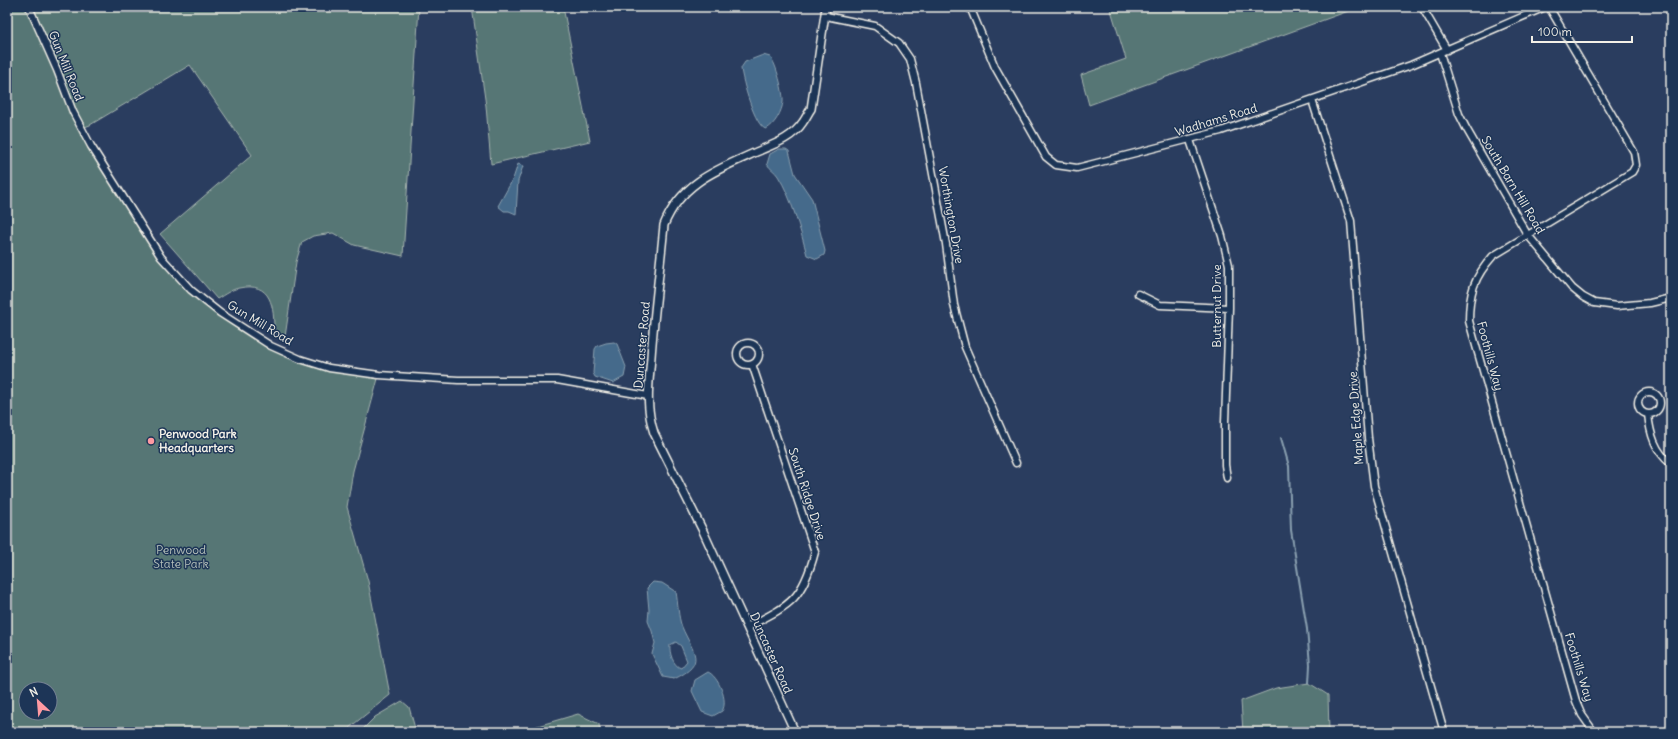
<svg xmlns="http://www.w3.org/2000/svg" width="1678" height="739" font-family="Delius,sans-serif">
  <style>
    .green { fill: #567675; stroke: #a5b4ae; fill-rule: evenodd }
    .water { fill: #446a8b; stroke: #8aa0b0; fill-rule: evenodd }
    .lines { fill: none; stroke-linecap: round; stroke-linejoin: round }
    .stream { stroke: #8aa0b0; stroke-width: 2 }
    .minor-casing { stroke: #f4f1e8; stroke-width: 9 }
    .tertiary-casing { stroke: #f4f1e8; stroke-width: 10 }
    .minor { stroke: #1d3557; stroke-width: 6 }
    .tertiary { stroke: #1d3557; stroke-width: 7 }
    .poi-dot { fill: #ff9aa2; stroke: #1d3557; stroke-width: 1.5 }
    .labels { text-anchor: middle; stroke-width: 3; stroke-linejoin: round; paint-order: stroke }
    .street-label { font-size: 12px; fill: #f4f1e8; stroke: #1d3557 }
    .poi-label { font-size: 12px; font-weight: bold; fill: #f4f1e8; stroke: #1d3557; text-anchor: start }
    .park-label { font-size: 12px; fill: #b5c0ba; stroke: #1d3557 }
  </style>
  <rect width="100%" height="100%" fill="#2a3d5f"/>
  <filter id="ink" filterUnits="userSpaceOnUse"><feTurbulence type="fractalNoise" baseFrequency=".025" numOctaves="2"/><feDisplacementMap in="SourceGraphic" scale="8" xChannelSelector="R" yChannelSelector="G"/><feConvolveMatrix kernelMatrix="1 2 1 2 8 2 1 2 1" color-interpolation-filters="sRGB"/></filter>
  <g filter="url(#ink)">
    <path class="green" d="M7,7H419L403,256L354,245L333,233L313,236L302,242L296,262L285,337L274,332C274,307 272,281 239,288C232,289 224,295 217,299L160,234L252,155L190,65L90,125L82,128L161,257L191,290L271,346L329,368L379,375L353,471L347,507L368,581L390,695L344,732H7ZM26,689H50V713H26Z
      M472,7H563L590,141L491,164L486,106Z
      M1110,7H1353L1354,9L1089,105L1081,75L1126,59Z
      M1309,683L1328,695L1329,732H1243L1241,701L1276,688Z
      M402,701L409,707L416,732H360L375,717Z
      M578,714L599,724L600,732H517Z"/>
    <path class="water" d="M763,55L770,57C776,62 784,94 783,102C782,111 775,125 766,129C755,127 742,80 741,68L745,62Z
      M779,149H786L789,151L795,174L812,199L825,251L824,255L817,259L807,255C801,232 791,196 778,176C775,171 770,169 767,164L770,154Z
      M518,164L523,166L518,181L516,214L509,211H504L498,206L513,179Z
      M606,343L614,342L617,344L626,367L624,377L613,383L595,377L593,373L595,349L597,346Z
      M653,582L662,583L676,592C678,603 678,617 682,627C693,653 708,663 674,679L663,677L652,654L655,643L652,631L648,621L649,610L647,588ZM676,642L681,646L687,661L681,668C673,666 669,652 670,645Z
      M708,672C718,676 729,701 722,711L713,716L702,712L692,691L695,680Z"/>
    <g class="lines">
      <path class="stream" d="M1281,438L1289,466L1291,530L1307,629L1310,665L1309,683"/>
      <defs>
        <path id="minor" d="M29,7L57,70L73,112L91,146L161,257L191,290L220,313L271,346L300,359L329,368L379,375L458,380H557L648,396
          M970,7L995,67L1046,157L1056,165L1077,168L1221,131L1411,65L1545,7
          M1422,7L1447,50
          M1549,7L1634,152L1636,165L1632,172L1493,256C1474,277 1469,293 1469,321L1576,701L1582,715L1594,732
          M826,16L875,26L899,43L910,59L916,83L946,244L954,305L965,347L1016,463
          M1440,53L1459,114L1466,128L1527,234L1572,288L1583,297L1594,303L1617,306L1650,303L1671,298
          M1312,100L1351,221L1368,438L1374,486L1444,732
          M1190,140L1222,236L1229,265V308L1225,422V465L1227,478
          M1138,294L1160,305L1229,308
          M737 354a11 11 0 1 1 22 0a11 11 0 1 1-22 0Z
          M1638 403a11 11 0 1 1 22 0a11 11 0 1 1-22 0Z
          M1648,414C1650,434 1655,451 1671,464
          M747,627C790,605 802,601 815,552L752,364"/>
        <path id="tertiary" d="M795,732L703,531L654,433C645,405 649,384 651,357C654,313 660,269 664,225C682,180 722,168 763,149C778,143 794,136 803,122C806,118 808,113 811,109L826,7"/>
      </defs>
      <use href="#minor" class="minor-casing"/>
      <use href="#tertiary" class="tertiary-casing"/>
      <use href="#minor" class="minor"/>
      <use href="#tertiary" class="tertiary"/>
    </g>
  </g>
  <circle class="poi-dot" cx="151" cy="441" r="4"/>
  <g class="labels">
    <g class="street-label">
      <text transform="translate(66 66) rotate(68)" y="4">Gun Mill Road</text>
      <text transform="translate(1216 120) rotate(-17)" y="4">Wadhams Road</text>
      <text transform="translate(1513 185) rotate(59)" y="4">South Barn Hill Road</text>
      <text transform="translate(951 215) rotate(80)" y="4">Worthington Drive</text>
      <text transform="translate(1217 306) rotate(-90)" y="4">Butternut Drive</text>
      <text transform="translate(260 323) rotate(31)" y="4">Gun Mill Road</text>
      <text transform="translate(642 345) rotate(-85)" y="4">Duncaster Road</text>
      <text transform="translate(1490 356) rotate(75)" y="4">Foothills Way</text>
      <text transform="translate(1356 418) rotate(-94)" y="4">Maple Edge Drive</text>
      <text transform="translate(807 494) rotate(72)" y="4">South Ridge Drive</text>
      <text transform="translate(771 653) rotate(66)" y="4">Duncaster Road</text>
      <text transform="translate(1579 667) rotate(73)" y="4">Foothills Way</text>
    </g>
    <g class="poi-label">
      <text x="159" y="438">Penwood Park<tspan x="159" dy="14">Headquarters</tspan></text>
    </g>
    <g class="park-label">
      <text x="181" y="554">Penwood<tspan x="181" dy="14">State Park</tspan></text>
    </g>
  </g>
  <rect width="1678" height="739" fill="none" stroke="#1d3557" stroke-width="24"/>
  <rect x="12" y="12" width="1654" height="715" fill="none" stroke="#f4f1e8" stroke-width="1.5" filter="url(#ink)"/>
  <g transform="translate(38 701) rotate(334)"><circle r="19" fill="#1d3557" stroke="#738091"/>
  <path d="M0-3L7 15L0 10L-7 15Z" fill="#ff9aa2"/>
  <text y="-6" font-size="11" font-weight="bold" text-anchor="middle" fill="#f4f1e8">N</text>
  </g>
  <path d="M1532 36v6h100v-6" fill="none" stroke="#f4f1e8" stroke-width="2"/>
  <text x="1538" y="36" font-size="12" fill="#f4f1e8" stroke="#1d3557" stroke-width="3" paint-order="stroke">100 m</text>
</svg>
